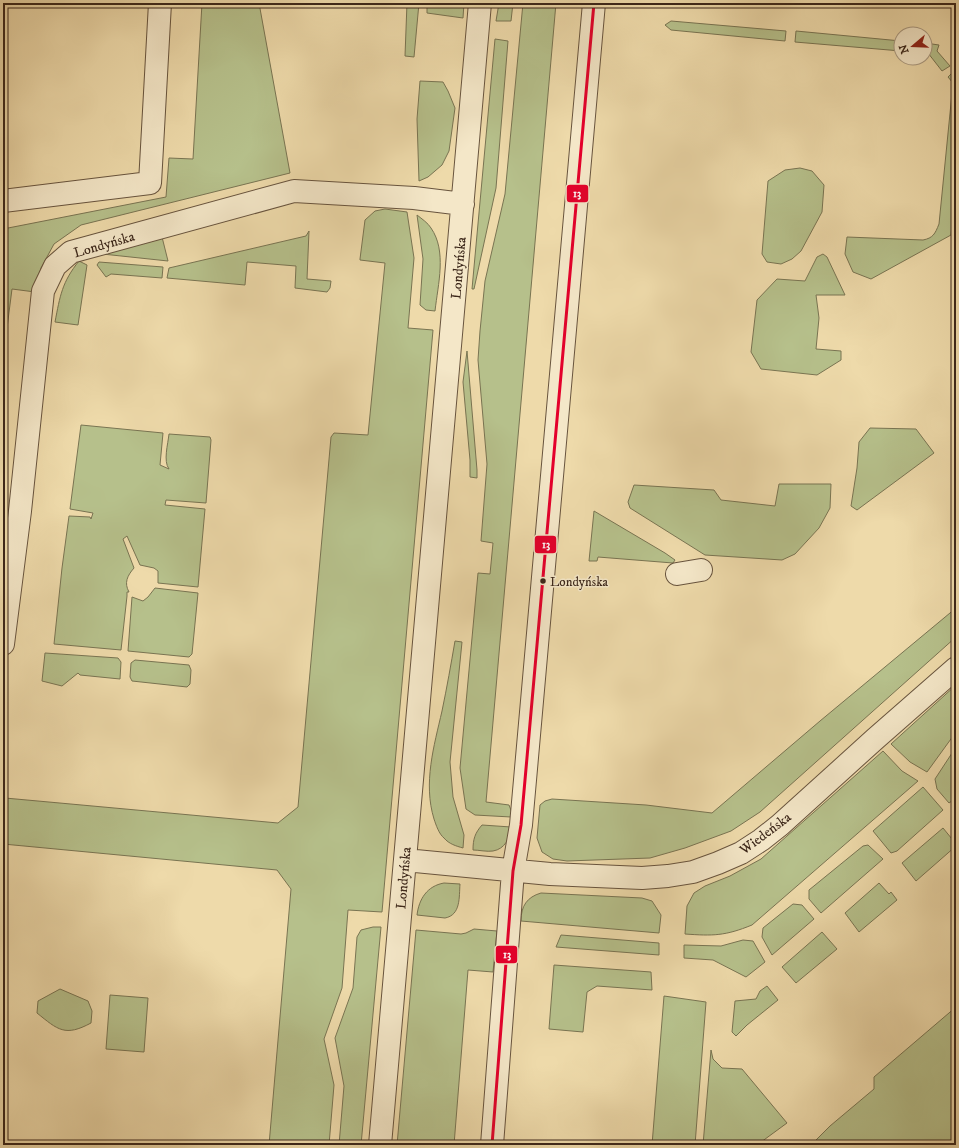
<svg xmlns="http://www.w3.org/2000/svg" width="959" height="1148" font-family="'IM FELL DW Pica',serif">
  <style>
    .green { fill: #b6c08b; stroke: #797452 }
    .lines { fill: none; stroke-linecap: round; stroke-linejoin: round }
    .minor-casing { stroke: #68543e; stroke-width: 24 }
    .minor { stroke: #f4e7c8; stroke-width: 22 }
    .bus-1-casing { stroke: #f4e7c8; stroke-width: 6 }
    .bus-1 { stroke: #e4002b; stroke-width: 3 }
    .bus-dot { fill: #3c271a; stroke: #f4e7c8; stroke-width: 1.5 }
    .labels { text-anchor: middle; stroke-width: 3; stroke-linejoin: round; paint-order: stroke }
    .bus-label { font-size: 13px; fill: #3c271a; stroke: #f4e7c8; text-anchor: start }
    .street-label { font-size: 14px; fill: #3c271a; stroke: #f4e7c8 }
    .line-badge { stroke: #f4e7c8; stroke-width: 1.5 }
    .badge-label { font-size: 11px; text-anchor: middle; font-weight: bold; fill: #fff }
  </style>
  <rect width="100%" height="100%" fill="#eedaaa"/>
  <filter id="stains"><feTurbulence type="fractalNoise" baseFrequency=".005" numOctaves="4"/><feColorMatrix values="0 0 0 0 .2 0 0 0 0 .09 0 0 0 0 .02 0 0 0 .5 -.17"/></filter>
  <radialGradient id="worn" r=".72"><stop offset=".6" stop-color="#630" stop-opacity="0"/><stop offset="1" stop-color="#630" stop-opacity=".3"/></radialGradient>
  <path class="green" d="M202,3H259L290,173L81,225L54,244L41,268L35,292L12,289L3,359V229L166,197L169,158L193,159Z
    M407,3H419L414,57L405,56Z
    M427,3H464L463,18L427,13Z
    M499,3H513L511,21H496Z
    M523,3H556L486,802L509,805L512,813L511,817L475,815L466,809L460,768L478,573L490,574L493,543L481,541L487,464L478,360L480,331L485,281L505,194Z
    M671,21L786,31L785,41L671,30L665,25Z
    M796,31L901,41V51L795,42Z
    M495,39L508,41L496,188L474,289H472Z
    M925,43L939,45L937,51L950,66L942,71L928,53H925Z
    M954,71H956V181L951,235L871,279L853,272L845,254L847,237L923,240C933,238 935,234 939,224L953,83L948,77Z
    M420,81L443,82L448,91L455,108L449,151L442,165L428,177L419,181L417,119Z
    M800,168L812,171L824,185L822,212L801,251L792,259L781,264L767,262L762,254L768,181L785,170Z
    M385,209L407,212L414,258L408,328L433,330L382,912L348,910L342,988L324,1039L334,1085L329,1145H269L291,889L277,870L3,844V820L5,798L278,823L298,807L331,437L334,433L368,435L385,263L360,260V259L365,220L375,211Z
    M417,215C422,219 428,223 431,228C447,251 438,284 435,311L426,310L420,305L423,259Z
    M309,231L307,279L331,281L330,288L327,292L295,288L296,266L247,262L245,285L167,278L169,268L306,236Z
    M162,237L168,261L93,253Z
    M823,254L827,257L845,295H816L819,318L816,349L841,351V360L817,375L761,369L751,352L757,300L777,279L805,281L817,257Z
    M79,261L87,265L78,325L55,322C60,296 62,282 79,261Z
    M99,262L163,267L162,278L111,274L106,277L97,265Z
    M467,351L477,470V478L470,477V460L463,382Z
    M81,425L163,433L160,465L169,469C163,461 168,444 169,434L210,437L211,440L206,503L166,500L165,505L205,509L198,587L158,583V571L154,568L140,565L127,536L123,539L134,568C127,576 124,583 129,592H127V596L121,650L54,644L62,568L69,516L90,517L91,519L93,513L70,509Z
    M870,428L916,429L934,453L857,510L851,506L857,468L859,442Z
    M779,484H831L830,508L819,528L795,554L782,560L705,555L630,508L628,502L634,485L714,490L721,500L775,506Z
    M594,511L665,553L675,560L673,563L598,557L597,561H589Z
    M155,588L198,593L192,654L189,657L128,651L132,597L143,601L148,597Z
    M956,608V637L760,812L731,831L685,848L650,858L567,861L553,859L542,852L537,838L540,805L545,801L552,799L646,805L712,813L820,721Z
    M455,641L462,642L450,762L453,797L464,835L463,848C456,846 449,844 444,838C439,834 436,825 434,819C423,783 434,746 442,711C447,687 451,664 455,641Z
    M45,653L118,658L121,662L120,679L80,675L78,673L62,686L42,681Z
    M135,660L189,665L191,670L190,684L187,687L132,681L130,677L131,663Z
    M956,685V732L927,772L910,762L891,744Z
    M956,747V798L949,803L937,789L935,779Z
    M883,751L902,771L918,781L752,925C725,936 713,936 685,934L687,906L694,893L705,886L730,876L761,859Z
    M923,787L943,810L897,851L891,853L873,831Z
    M482,825L511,827C510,838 505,849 493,851C487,852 479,850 473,850C473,839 475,833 482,825Z
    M943,828L952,839L956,846L916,881L902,863Z
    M868,845L883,859L821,913L809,899V890L863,846Z
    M444,883L460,884C459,897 461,915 445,918L417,915C419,899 427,886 444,883Z
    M879,883L889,894L891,892L897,900L859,932L845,913Z
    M541,893L642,898L652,901L661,915L659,933L521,921C521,906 527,897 541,893Z
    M793,904L802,905L814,919L772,955L762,937L763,928Z
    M373,927H381L361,1145H339L344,1086L335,1038L353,988L357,937L361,930Z
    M474,929L497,931L493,972L468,970L454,1145H397L416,930L461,934L466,933Z
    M822,932L837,949L796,983L782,967Z
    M561,935L659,943V955L556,947Z
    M743,940L753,941L765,962L746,977L713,960L684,958V945L721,946Z
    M554,965L651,972L652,990L597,986L587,992L583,1032L549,1029Z
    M767,986L778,1000L747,1025L736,1036L732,1032L735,1001L756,999L760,991Z
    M60,989L88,1001L92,1011L91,1023C65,1037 58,1030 37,1013L38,1001Z
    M110,995L148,998L144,1052L106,1049Z
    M664,996L706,1002L695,1145H652Z
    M956,1007V1145H811L830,1126L874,1089V1077Z
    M711,1050L713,1059L722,1068L742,1069L787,1123L757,1145H703Z"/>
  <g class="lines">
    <defs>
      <path id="minor" d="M3,201L150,183L160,3
        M677,574L701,570
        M3,644L20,511L43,291L55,266L71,252L294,191L414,198L463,204
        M405,860L550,874L642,878L668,876L693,872L718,863L741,853L761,840L780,825L875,739L956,668
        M380,1145L480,3
        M492,1145L513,871L521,825L594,3"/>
    </defs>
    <use href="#minor" class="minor-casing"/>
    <use href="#minor" class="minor"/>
    <defs>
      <path id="bus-1" d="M492,1145L513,871L521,825L594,3"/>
    </defs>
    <use href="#bus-1" class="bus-1-casing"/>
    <use href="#bus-1" class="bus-1"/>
  </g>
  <circle class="bus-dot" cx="543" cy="581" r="3.5"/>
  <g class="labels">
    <g class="bus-label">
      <text x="550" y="586">Londyńska</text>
    </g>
    <g class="street-label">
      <text transform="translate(104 244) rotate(-16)" y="5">Londyńska</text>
      <text transform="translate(458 268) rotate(-85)" y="5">Londyńska</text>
      <text transform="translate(765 833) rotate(-37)" y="5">Wiedeńska</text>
      <text transform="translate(403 878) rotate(-85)" y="5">Londyńska</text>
    </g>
  </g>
  <g class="line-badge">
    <rect x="566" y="184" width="23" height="19" rx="4" fill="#e4002b"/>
    <rect x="534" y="535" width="23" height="19" rx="4" fill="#e4002b"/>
    <rect x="495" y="945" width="23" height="19" rx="4" fill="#e4002b"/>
  </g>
  <g class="badge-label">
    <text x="577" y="197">13</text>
    <text x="546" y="548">13</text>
    <text x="507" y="958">13</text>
  </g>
  <rect width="959" height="1148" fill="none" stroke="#eedaaa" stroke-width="16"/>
  <rect x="4" y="4" width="951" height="1140" fill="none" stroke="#3c271a" stroke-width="2"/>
  <rect x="8" y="8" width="943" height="1132" fill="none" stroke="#3c271a"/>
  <g transform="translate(913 46) rotate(251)"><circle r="19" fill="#f4e7c8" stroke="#aa9a82"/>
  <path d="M0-3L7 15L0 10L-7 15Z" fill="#8f2418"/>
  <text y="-6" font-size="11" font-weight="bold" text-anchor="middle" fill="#3c271a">N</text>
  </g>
  <rect width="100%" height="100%" filter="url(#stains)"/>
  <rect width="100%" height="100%" fill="url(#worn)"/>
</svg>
